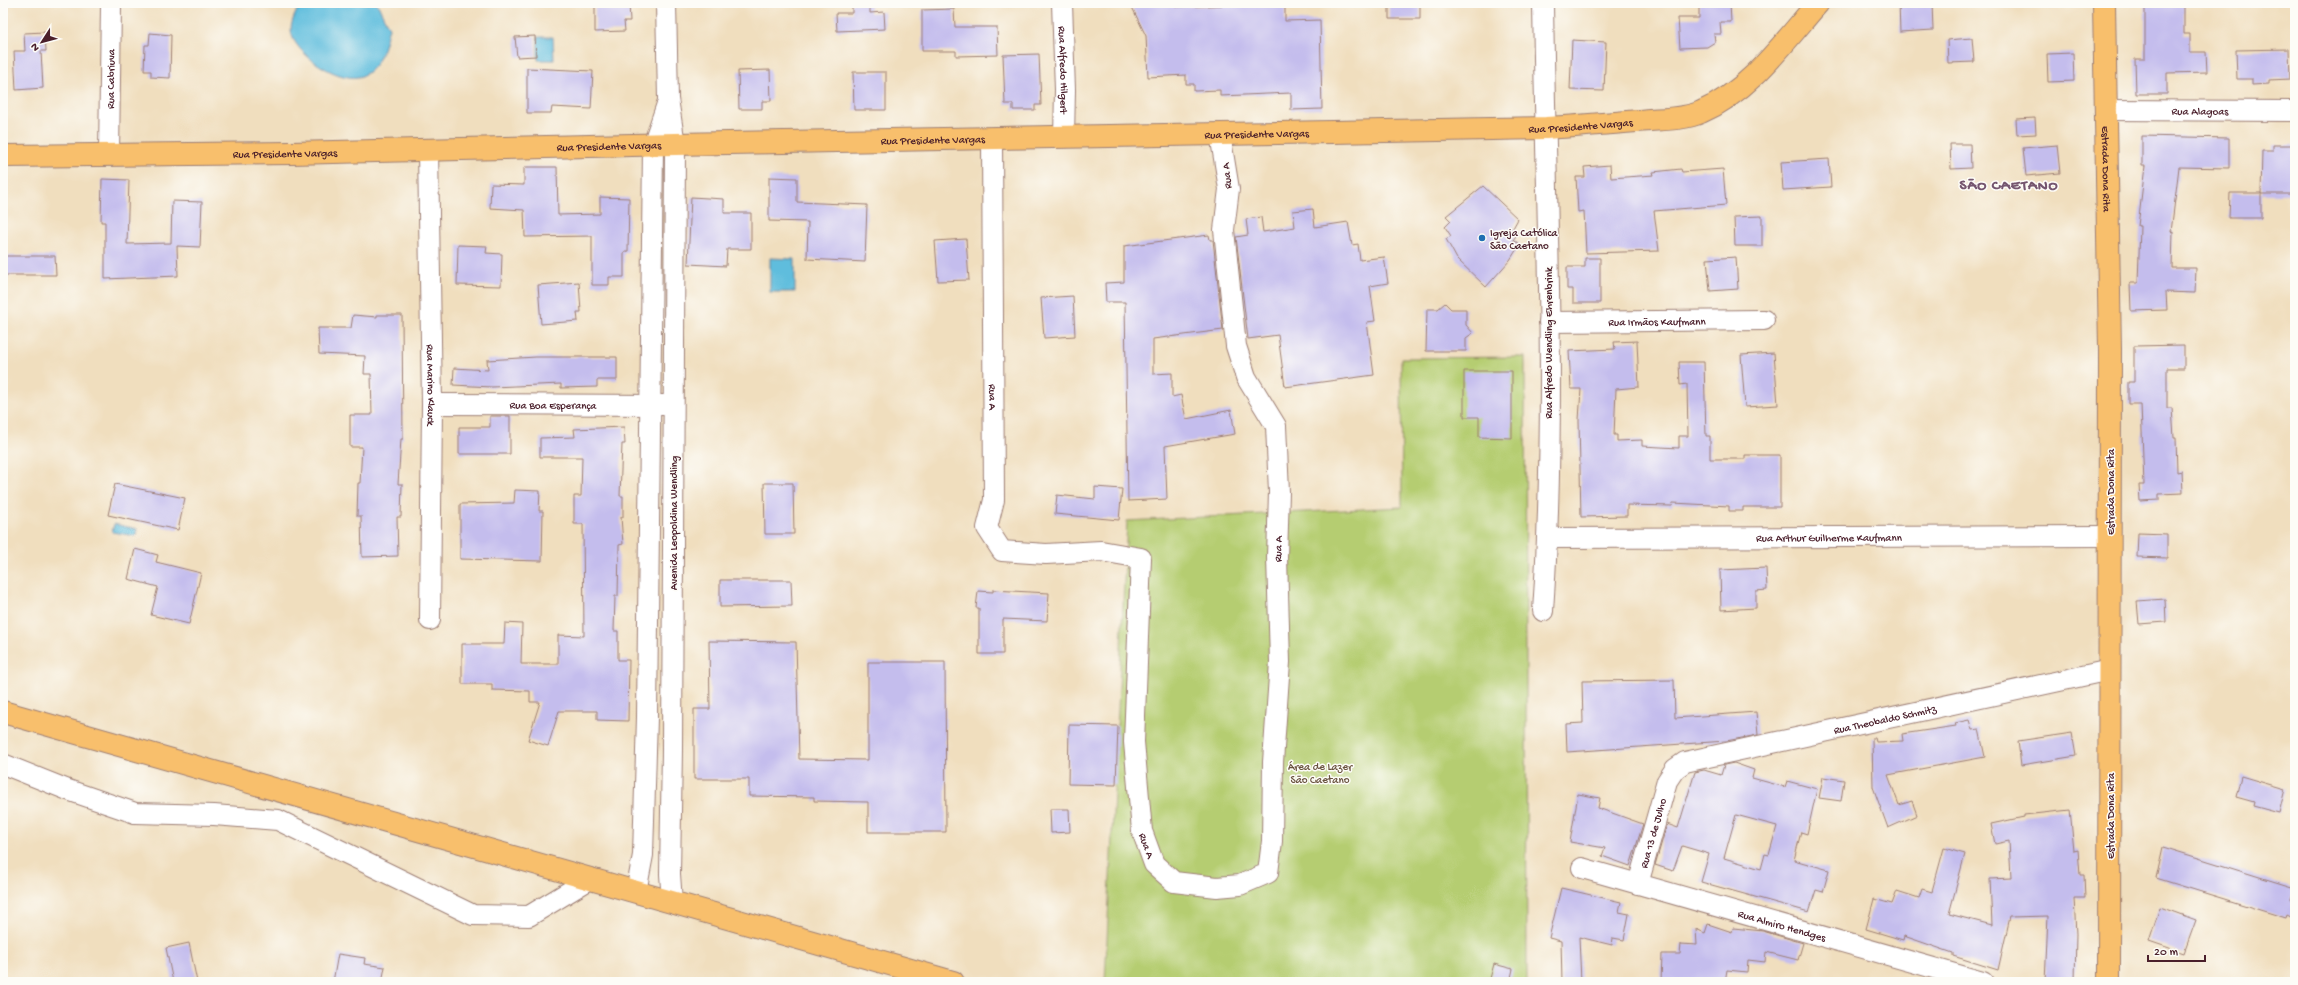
<svg xmlns="http://www.w3.org/2000/svg" width="2298" height="985" font-family="'Gochi Hand',sans-serif">
  <style>
    .green { fill: #b5cd71; stroke: #80764e }
    .water { fill: #5fbddd; stroke: #546e84 }
    .building { fill: #c4bded; fill-rule: evenodd }
    .lines { fill: none; stroke-linecap: round; stroke-linejoin: round }
    .minor-casing { stroke: #9d7e74; stroke-width: 22 }
    .major-casing { stroke: #9d7e74; stroke-width: 24 }
    .minor { stroke: #fff; stroke-width: 20 }
    .major { stroke: #f8bf6c; stroke-width: 22 }
    .poi-dot { fill: #1f6fb2; stroke: #fdfcf7; stroke-width: 1.5 }
    .labels { text-anchor: middle; stroke-width: 3; stroke-linejoin: round; paint-order: stroke }
    .street-label { font-size: 11px; fill: #4a1f2b; stroke: #fdfcf7 }
    .poi-label { font-size: 11px; fill: #4a1f2b; stroke: #fdfcf7; text-anchor: start }
    .park-label { font-size: 11px; fill: #6a5340; stroke: #fdfcf7 }
    .district-label { font-size: 15px; font-weight: bold; letter-spacing: 1px; fill: #75566f; stroke: #fdfcf7 }
  </style>
  <rect width="100%" height="100%" fill="#fdfcf7"/>
  <filter id="ink" filterUnits="userSpaceOnUse"><feTurbulence type="fractalNoise" baseFrequency=".025" numOctaves="2"/><feDisplacementMap in="SourceGraphic" scale="8" xChannelSelector="R" yChannelSelector="G"/><feConvolveMatrix kernelMatrix="1 2 1 2 8 2 1 2 1" color-interpolation-filters="sRGB"/></filter>
  <filter id="wash" filterUnits="userSpaceOnUse"><feTurbulence type="fractalNoise" baseFrequency=".012" numOctaves="4" result="noise"/><feDisplacementMap in="SourceGraphic" scale="16" xChannelSelector="R" yChannelSelector="G"/><feGaussianBlur stdDeviation="0.9" result="paint"/><feColorMatrix in="noise" values="0 0 0 0 0 0 0 0 0 0 0 0 0 0 0 0 0 1.4 0 .05"/><feComposite in="paint" operator="in"/></filter>
  <g filter="url(#wash)">
    <rect width="100%" height="100%" fill="#f0debe"/>
    <path class="green" d="M1525,357L1527,982H1105L1127,521L1402,507L1401,358Z"/>
    <path class="water" d="M300,3H377L389,28C384,46 381,65 364,75C343,87 290,52 291,29C291,21 297,11 300,3Z
      M538,37H553L554,60H538Z
      M770,258L795,259V292H770Z
      M114,524L137,529L136,536L112,532Z"/>
    <g id="blocks">
      <path class="building" d="M595,3H629L630,21H624L625,31L595,32Z
        M852,3H870V13L884,12L885,29L837,31L836,13H852Z
        M1130,3H1173L1175,7L1285,3V21L1320,20L1322,109L1291,110V93L1220,96V90L1194,91V84H1186V75L1148,77L1146,36Z
        M1389,3H1420V19H1389Z
        M1699,3H1730L1731,22H1720L1721,34H1714L1715,42L1707,47L1680,48L1678,18H1699Z
        M1899,3H1932L1933,30L1900,32Z
        M2145,3H2184V34H2190V52H2206L2207,72L2167,73V94H2136L2135,59H2145Z
        M954,9L955,27H997L998,55L956,56V51H922V10Z
        M45,32L46,51H41L43,88L16,90L14,51H25L24,33Z
        M150,33L171,35L170,78L151,77V71H144L145,45H149Z
        M535,36L536,56L517,57L515,37Z
        M1972,38L1974,62L1948,63L1947,40Z
        M1572,40L1606,42L1604,91L1570,90Z
        M2289,49L2290,79L2269,80V84L2252,85V79H2237L2236,50Z
        M2073,53L2074,81L2048,82L2047,54Z
        M1039,54L1041,105H1035V110H1013V104H1005L1003,55Z
        M527,68L593,71L591,109L552,107L551,113H527Z
        M770,70L771,101H762V109H739L738,71Z
        M853,72H886V110H854Z
        M2035,118L2036,134L2017,135L2016,119Z
        M2142,136L2229,138V168L2179,167L2171,232L2173,231L2172,268H2196L2195,293L2166,292L2167,310L2131,311L2130,283H2138L2140,226H2138L2145,166H2142Z
        M1950,144H1970L1971,168L1951,169Z
        M2057,145L2060,173L2026,176L2023,148Z
        M2273,145H2294L2295,194H2261L2262,151H2273Z
        M1829,159L1831,187L1783,190L1781,162Z
        M1610,165L1611,178L1654,175L1653,172L1681,169L1682,172L1723,169L1726,205L1654,211L1659,251L1586,253L1584,211L1578,212L1576,177H1585L1584,167Z
        M524,167H557L558,215L600,214V197L629,198L628,252H624V277H609V285H592V236L525,237L524,210L490,208L491,184L524,185Z
        M769,177L797,178V202L867,205L865,262L807,259L808,222L769,221Z
        M102,179L129,180L127,244L171,243L172,201L202,202L200,247L177,246L178,276L105,279V222H101Z
        M1483,186L1518,219L1513,228L1518,233L1513,240L1520,244L1510,260L1486,287L1457,259L1446,239L1451,236L1445,227L1451,221L1446,216Z
        M2230,193H2261V218H2229Z
        M691,197L724,199V213H751V249H727L726,266L688,264Z
        M1313,209L1315,227L1348,222L1352,245L1358,244L1360,260L1384,257L1388,283L1370,286L1375,321L1367,322L1374,375L1285,387L1278,335L1248,339L1236,237L1248,235L1246,219L1261,217L1263,232L1295,227L1293,211Z
        M1762,216V246H1735L1734,217Z
        M1209,235L1210,240H1213L1223,330L1153,339V374L1172,373V397L1181,395L1186,419L1231,410L1235,434L1165,446L1167,499L1128,501L1125,302H1106L1105,283L1124,282V246Z
        M966,239L969,280L938,281L935,241Z
        M458,245L487,246L486,253L502,254L501,286L457,285Z
        M3,256H55L56,275H3Z
        M1736,257L1738,289L1710,291L1707,259Z
        M1585,258H1600V303H1573V289H1567V267H1585Z
        M579,282L581,312H577L578,321L541,324L538,285Z
        M1073,296L1075,336L1044,338L1041,298Z
        M1445,303L1451,309H1466V325L1473,333L1466,338V351H1426L1427,309H1438Z
        M353,315L377,317V315H402L403,439H401L398,484H402L401,517H397L398,556L362,557L361,516H357L358,483H360L362,447H350V415H372L371,374H364L365,356L319,354L318,328H351Z
        M1637,341L1639,387L1616,389L1614,435H1617V441L1642,440V446L1679,448V436H1688L1687,384L1680,385L1679,362H1704L1706,436H1710V459H1745V455H1780V507H1743V511H1729V506L1673,503L1672,506L1627,505V516L1581,517L1579,420L1581,389H1571L1569,351L1615,349L1614,342Z
        M2184,345V368H2167V408H2172L2174,438H2176L2177,472L2182,471L2183,493L2159,494V500L2140,501L2139,485H2144L2141,404H2128V382H2134V346Z
        M1774,353L1778,405L1745,407L1741,355Z
        M536,357H617V380H597V387L561,388V384L492,387L453,385L454,368L488,370L487,360Z
        M1464,371H1512V438L1479,437V417H1464Z
        M490,416H510V454H459V427H490Z
        M624,427L625,444H622L620,496H623V517H621L623,544L619,545L618,596H615L614,631H618V660H629L628,721L597,720V711H559L548,746L528,740L540,702H530V691L492,690V684H462V644H504L505,623L522,624L521,664H558V635L584,636L583,524H574V496H581L582,457H540V438L575,437L574,429Z
        M764,483H793L794,534H765Z
        M115,484L185,498L178,530L108,515Z
        M1095,487L1122,489L1119,520L1055,514L1057,495L1095,499Z
        M515,490L540,491L539,511H543L542,561L460,559V504L514,503Z
        M2138,533L2167,534V558L2137,557Z
        M135,549L158,555L156,562L201,573L189,624L151,615L158,587L128,579Z
        M1766,568L1767,590L1756,591V608L1721,610L1720,570Z
        M720,580H791L792,606L720,607Z
        M993,590L1049,593L1047,621L1003,619V654H979V608H976L978,591L993,592Z
        M2165,599L2166,622L2139,624L2137,601Z
        M709,641L796,642L799,759L868,760V662H945L946,832H868V802L814,801V797L749,796V779H694V709H710Z
        M1674,680L1675,718L1756,712L1758,735L1726,741L1567,752L1566,724L1583,723L1582,681Z
        M1969,720L1972,730L1979,729L1985,757L1888,775L1899,805L1912,801L1917,815L1888,828L1873,787L1872,738H1875L1876,742L1903,741L1902,734L1956,726L1955,723Z
        M1069,725L1118,726L1116,785L1068,784Z
        M2072,733L2076,756L2021,765L2018,741Z
        M1734,763L1754,770L1752,778L1785,787L1787,781L1817,789L1807,834L1801,832L1794,860L1829,870L1823,892L1816,890L1809,912L1701,882L1709,854L1682,846L1673,871L1655,865L1667,824L1678,828L1695,772L1704,770L1721,775L1724,765ZM1736,815L1777,826L1769,855L1765,854L1761,869L1724,858Z
        M2241,776L2285,789L2279,813L2253,806L2254,802L2236,797Z
        M1823,777L1844,780L1841,801L1819,798Z
        M1578,794L1600,798L1598,808L1643,824L1630,866L1602,856L1605,848L1570,842Z
        M1050,809H1069L1070,832L1051,833Z
        M2070,810L2074,851L2078,850L2080,875H2084L2085,898H2074L2076,934L2075,982H2045L2048,916L2010,917L1998,970L1953,956V953L1904,936L1903,940L1866,929L1874,899L1892,904L1897,891L1919,898L1922,889L1932,892L1944,848L1965,854L1949,914L1992,925L1990,879L2011,878L2009,841L1995,844L1991,824L2024,817V815Z
        M2163,847L2295,888L2291,899L2295,901V919L2287,915L2286,918L2156,878Z
        M1561,888L1621,902L1619,912L1629,914L1624,940L1613,938L1612,945L1579,937L1581,982H1562L1561,941L1549,938Z
        M2160,907L2196,920L2184,953L2149,941Z
        M1708,924L1732,932L1733,928L1763,931L1803,943L1798,960L1766,952L1765,962L1748,960L1747,972L1727,970L1725,982H1661L1662,954H1680L1681,944L1697,945L1696,929L1705,933Z
        M189,943L197,982H173L166,948Z
        M338,954L365,958L364,964L385,967L382,982H333Z
        M1494,964L1513,969L1510,982H1489Z"/>
    </g>
  </g>
  <g filter="url(#ink)">
    <use href="#blocks" fill-opacity="0" stroke="#9d7e74" stroke-width="1"/>
    <g class="lines">
      <defs>
        <g id="minor">
          <path d="M666,3L668,99L675,144L672,750L670,874L672,902"/>
          <path id="s1" d="M1062,3L1065,90L1064,137"/>
          <path id="s2" d="M2105,110L2295,111"/>
          <path id="s3" d="M992,138L994,500L987,528L1002,551L1046,554L1101,551L1141,558L1134,742L1142,831L1154,864L1174,882L1217,887L1240,885L1268,873L1272,841L1273,762L1280,662L1277,557L1279,492L1276,426L1246,377L1236,346L1224,230L1229,189L1220,134"/>
          <path id="s4" d="M428,150L432,404L430,620"/>
          <path id="s5" d="M109,155L111,3"/>
          <path id="s6" d="M1549,322L1764,320"/>
          <path id="s7" d="M432,404L664,405"/>
          <path id="s8" d="M1548,538L2110,536"/>
          <path d="M1543,611C1557,409 1546,205 1543,3"/>
          <path d="M3,764L68,790L135,813L214,815L278,820L473,915L529,916L590,879"/>
          <path id="s9" d="M1582,868L1983,982"/>
          <path id="s10" d="M1638,884L1667,781L1675,769L1685,762L2110,670"/>
          <path d="M636,892L643,855L647,717L653,145L668,101"/>
        </g>
        <g id="major">
          <path id="s11" d="M2104,3L2110,350L2109,982"/>
          <path id="s12" d="M3,156L291,153L675,144L1546,128C1581,126 1615,123 1650,120C1665,119 1686,119 1701,112C1750,91 1784,42 1818,3"/>
          <path d="M3,712L953,982"/>
        </g>
      </defs>
      <use href="#minor" class="minor-casing"/>
      <use href="#major" class="major-casing"/>
      <use href="#minor" class="minor"/>
      <use href="#major" class="major"/>
    </g>
  </g>
  <circle class="poi-dot" cx="1482" cy="238" r="4"/>
  <g class="labels">
    <g class="street-label">
      <text dy="4" stroke="none"><textPath href="#s1" startOffset="67">Rua Alfredo Hilgert</textPath></text>
      <text dy="4" stroke="none"><textPath href="#s5" startOffset="76">Rua Cabriuva</textPath></text>
      <text dy="4" stroke="none"><textPath href="#s2" startOffset="95">Rua Alagoas</textPath></text>
      <text dy="4" stroke="none"><textPath href="#s12" startOffset="1578">Rua Presidente Vargas</textPath></text>
      <text dy="4" stroke="none"><textPath href="#s12" startOffset="1254">Rua Presidente Vargas</textPath></text>
      <text dy="4" stroke="none"><textPath href="#s12" startOffset="930">Rua Presidente Vargas</textPath></text>
      <text dy="4" stroke="none"><textPath href="#s12" startOffset="606">Rua Presidente Vargas</textPath></text>
      <text dy="4" stroke="none"><textPath href="#s12" startOffset="282">Rua Presidente Vargas</textPath></text>
      <text dy="4" stroke="none"><textPath href="#s11" startOffset="166">Estrada Dona Rita</textPath></text>
      <text transform="translate(1226 176) rotate(-96)" y="4">Rua A</text>
      <text dy="4" stroke="none"><textPath href="#s6" startOffset="108">Rua Irmãos Kaufmann</textPath></text>
      <text transform="translate(1548 343) rotate(-90)" y="4">Rua Alfredo Wendling Ehrenbrink</text>
      <text dy="4" stroke="none"><textPath href="#s4" startOffset="235">Rua Marino Klauck</textPath></text>
      <text dy="4" stroke="none"><textPath href="#s3" startOffset="259">Rua A</textPath></text>
      <text dy="4" stroke="none"><textPath href="#s7" startOffset="121">Rua Boa Esperança</textPath></text>
      <text transform="translate(2110 492) rotate(-90)" y="4">Estrada Dona Rita</text>
      <text transform="translate(673 523) rotate(-90)" y="4">Avenida Leopoldina Wendling</text>
      <text dy="4" stroke="none"><textPath href="#s8" startOffset="281">Rua Arthur Guilherme Kaufmann</textPath></text>
      <text dy="4" stroke="none"><textPath href="#s3" startOffset="1315">Rua A</textPath></text>
      <text dy="4" stroke="none"><textPath href="#s10" startOffset="338">Rua Theobaldo Schmitz</textPath></text>
      <text transform="translate(2110 816) rotate(-90)" y="4">Estrada Dona Rita</text>
      <text dy="4" stroke="none"><textPath href="#s10" startOffset="53">Rua 13 de Julho</textPath></text>
      <text dy="4" stroke="none"><textPath href="#s3" startOffset="847">Rua A</textPath></text>
      <text dy="4" stroke="none"><textPath href="#s9" startOffset="208">Rua Almiro Hendges</textPath></text>
    </g>
    <g class="poi-label">
      <text x="1490" y="236">Igreja Católica<tspan x="1490" dy="13">São Caetano</tspan></text>
    </g>
    <g class="park-label">
      <text x="1320" y="770">Área de Lazer<tspan x="1320" dy="13">São Caetano</tspan></text>
    </g>
    <g class="district-label">
      <text x="2009" y="189">SÃO CAETANO</text>
    </g>
  </g>
  <rect width="2298" height="985" fill="none" stroke="#fdfcf7" stroke-width="16"/>
  <g transform="translate(42 42) rotate(234)" stroke="#fdfcf7" stroke-width="3" paint-order="stroke">
  <path d="M0-3L7 15L0 10L-7 15Z" fill="#4a1f2b"/>
  <text y="-6" font-size="11" font-weight="bold" text-anchor="middle" fill="#4a1f2b">N</text>
  </g>
  <path d="M2148 955v6h57v-6" fill="none" stroke="#4a1f2b" stroke-width="2"/>
  <text x="2154" y="955" font-size="12" fill="#4a1f2b" stroke="#fdfcf7" stroke-width="3" paint-order="stroke">20 m</text>
</svg>
